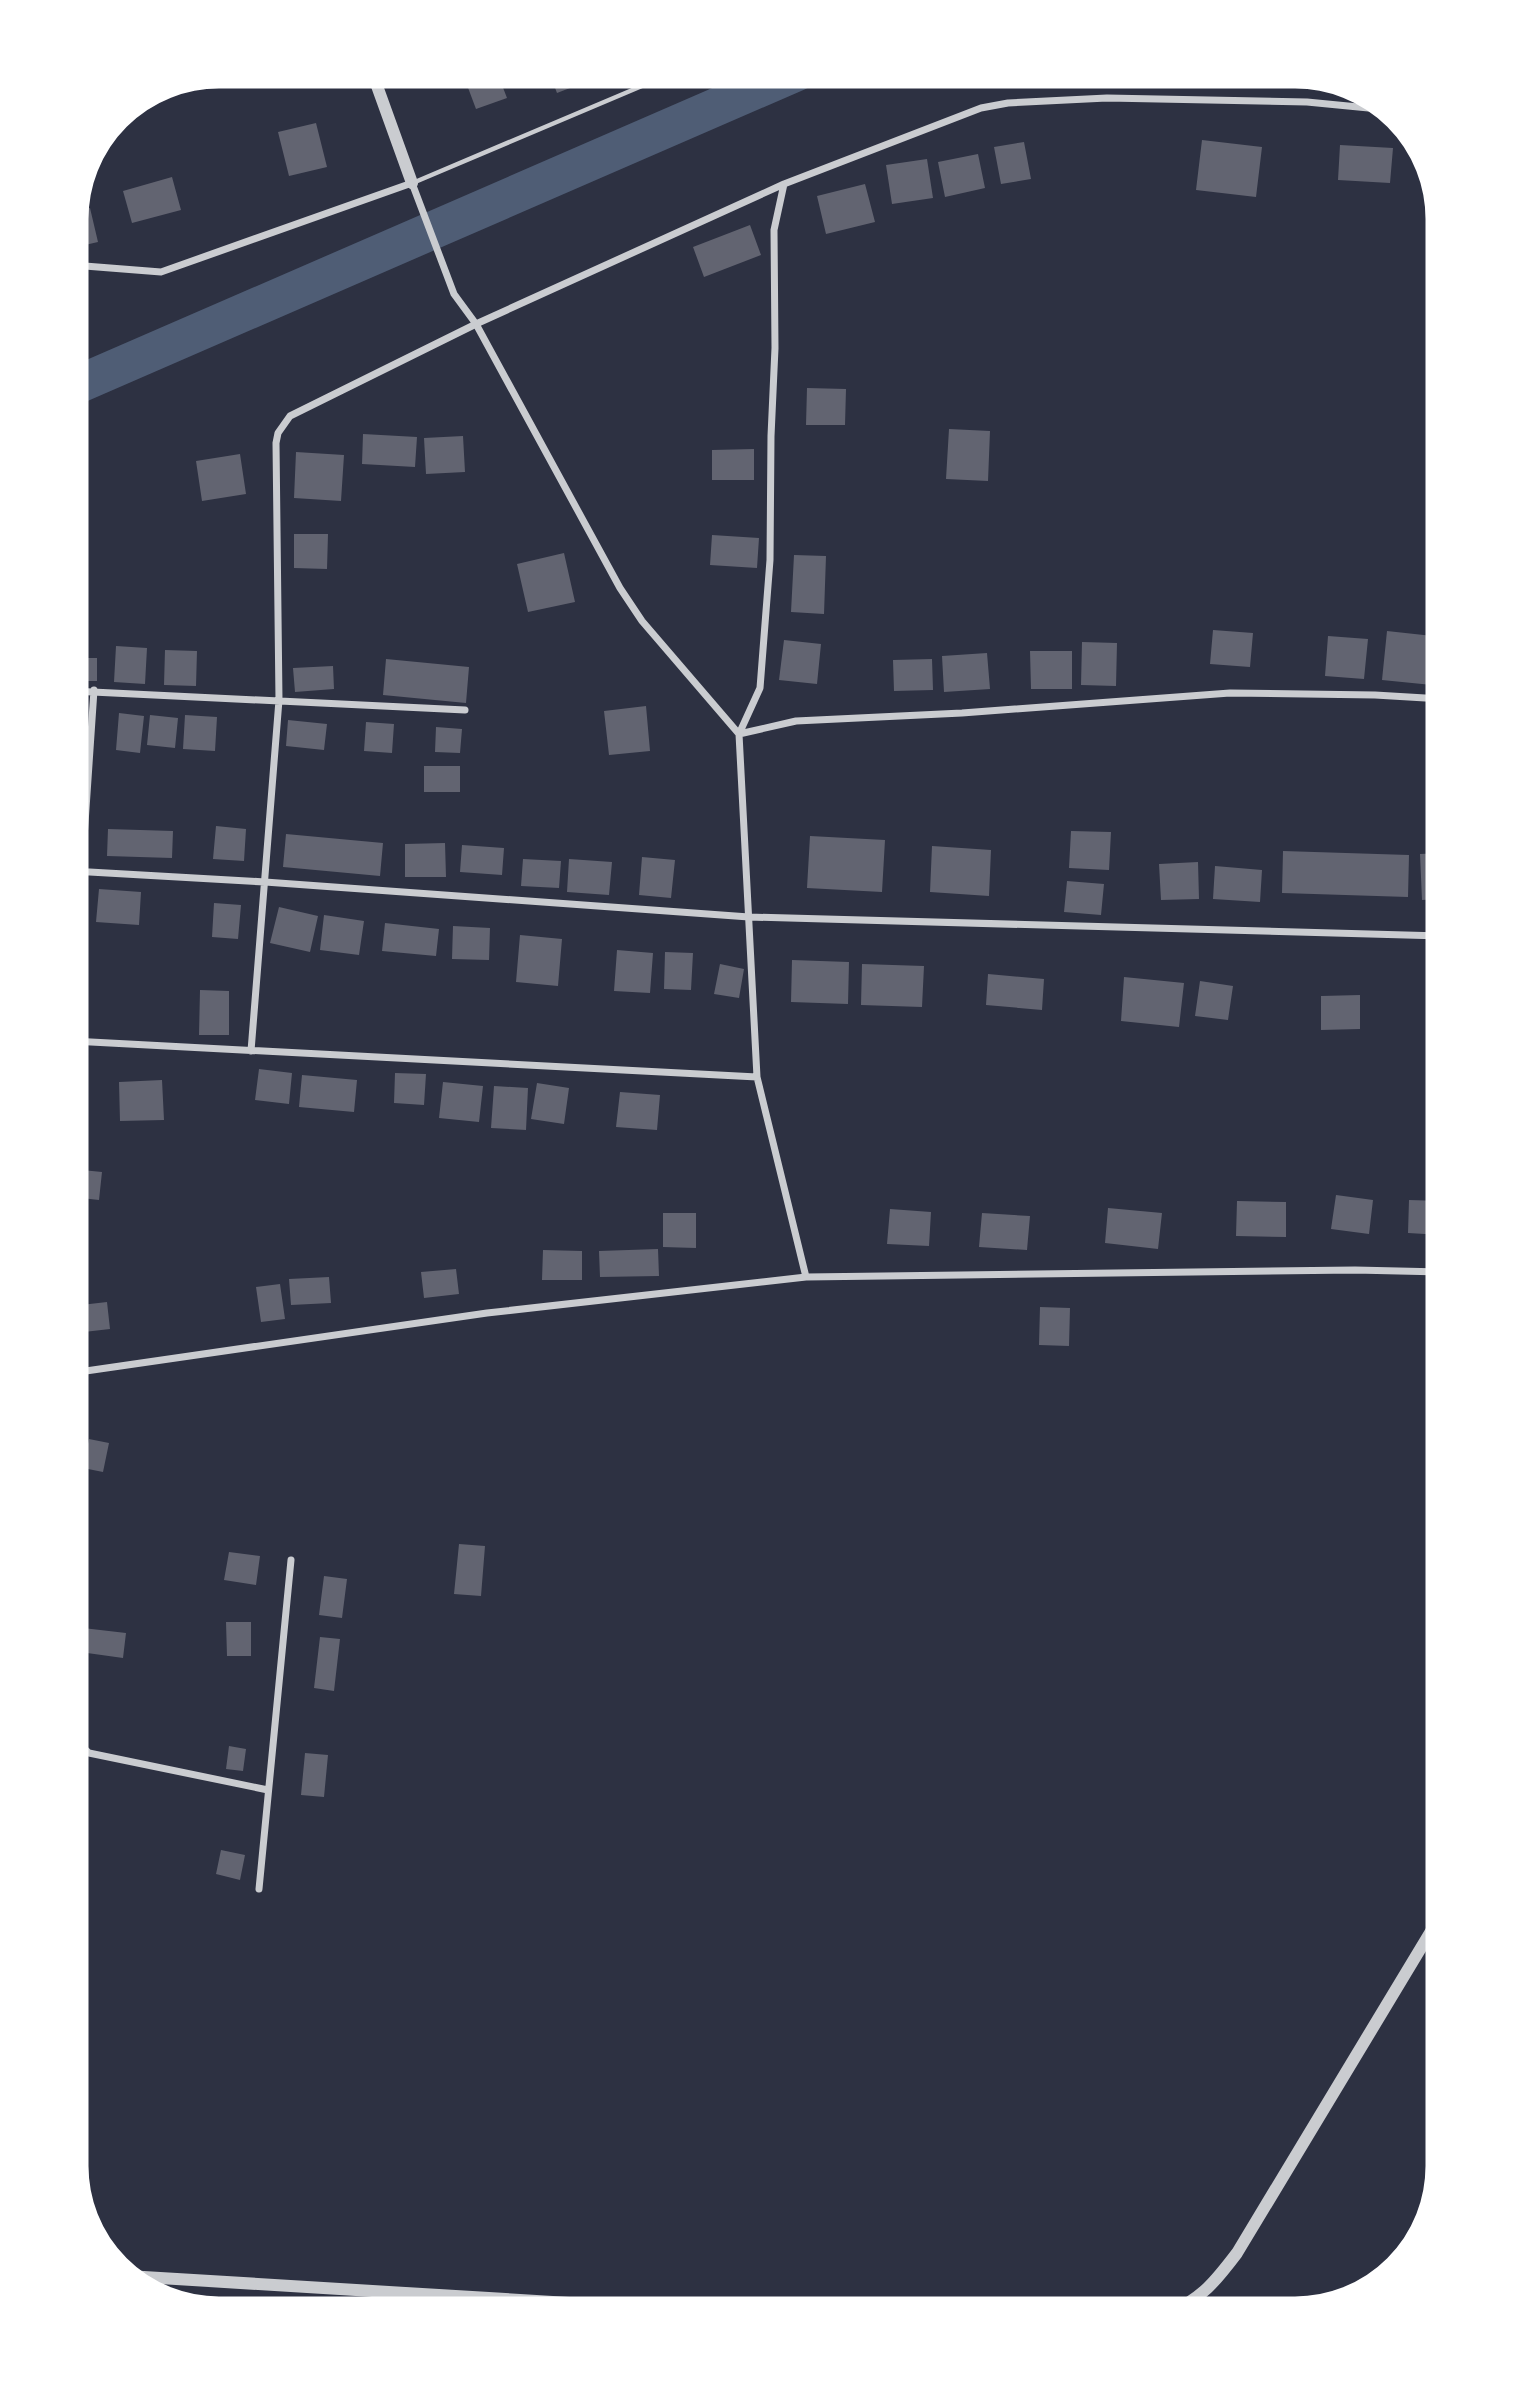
<svg xmlns="http://www.w3.org/2000/svg" width="1514" height="2385" font-family="Bitter,serif">
  <style>
    .lines { fill: none; stroke-linecap: round; stroke-linejoin: round }
    .river { stroke: #4f5d75; stroke-width: 38 }
    .building { fill: #626471 }
    .service { stroke: #caccd0; stroke-width: 4.5 }
    .minor { stroke: #caccd0; stroke-width: 7 }
    .tertiary { stroke: #caccd0; stroke-width: 12 }
    .rim { fill: none; stroke: #fff; stroke-width: 9 }
  </style>
  <rect width="100%" height="100%" fill="#2d3142"/>
  <g class="lines">
    <path class="river" d="M72,387L797,72"/>
  </g>
  <path class="building" d="M477,72H497L507,98L476,109L464,77Z
    M549,72H599L601,76L557,93Z
    M316,123L327,167L289,176L278,132Z
    M1202,140L1262,147L1256,197L1196,190Z
    M1024,142L1031,179L1001,184L994,147Z
    M1340,145L1393,148L1390,183L1338,180Z
    M978,154L985,188L945,197L938,162Z
    M927,159L933,198L892,204L886,165Z
    M1428,161H1429L1434,184H1427Z
    M172,177L181,210L132,223L123,191Z
    M865,184L875,222L826,234L817,196Z
    M90,208L98,242L72,248V212Z
    M750,225L761,255L704,277L693,247Z
    M807,388L846,389L845,425H806Z
    M949,429L990,431L988,481L946,479Z
    M363,434L417,437L415,467L362,464Z
    M463,436L465,472L426,474L424,438Z
    M754,449V480H712V450Z
    M296,452L344,455L341,501L294,498Z
    M240,454L246,494L202,501L196,461Z
    M294,534H328L327,569L294,568Z
    M712,535L759,538L757,568L710,565Z
    M564,553L575,602L528,612L517,564Z
    M794,555L826,556L824,614L791,612Z
    M1213,630L1253,633L1250,667L1210,664Z
    M1387,631L1442,637V686L1382,680Z
    M1328,636L1368,639L1364,679L1325,676Z
    M784,640L821,644L817,684L779,680Z
    M1082,642L1117,643L1116,686L1081,685Z
    M116,646L147,648L145,684L114,682Z
    M165,650L197,651L196,686L164,685Z
    M1030,651H1072V689H1031Z
    M987,653L990,689L944,692L942,656Z
    M72,658H97V681H72Z
    M386,659L469,667L466,703L383,695Z
    M932,659L933,690L894,691L893,660Z
    M333,666L334,689L295,692L293,668Z
    M646,706L650,751L609,755L604,711Z
    M72,711L83,712L79,749H72Z
    M119,713L144,716L140,753L116,750Z
    M150,715L178,718L175,748L147,745Z
    M185,715L217,717L215,751L183,749Z
    M288,720L327,724L324,750L286,746Z
    M366,722L394,724L392,753L364,751Z
    M436,727L462,729L460,753L435,752Z
    M424,766H460V792H424Z
    M216,826L246,829L244,861L213,859Z
    M108,829L173,831L172,858L107,856Z
    M1071,831L1111,832L1109,870L1069,868Z
    M286,834L383,843L380,876L283,867Z
    M810,836L885,840L882,892L807,888Z
    M445,843L446,877H405V844Z
    M462,845L504,848L502,875L460,872Z
    M932,846L991,850L989,896L930,892Z
    M1283,851L1409,855L1408,897L1282,893Z
    M1442,853V899L1422,900L1420,854Z
    M642,857L675,860L671,898L639,895Z
    M523,859L561,861L559,888L521,886Z
    M569,859L612,862L609,895L567,892Z
    M1198,862L1199,899L1161,900L1159,864Z
    M1215,866L1262,870L1260,902L1213,899Z
    M1067,881L1104,884L1101,915L1064,912Z
    M99,889L141,892L139,925L96,922Z
    M214,903L241,905L238,939L212,937Z
    M279,907L318,916L310,952L270,943Z
    M324,915L364,921L359,955L320,950Z
    M385,923L439,929L436,956L382,951Z
    M453,926L490,928L489,960L452,959Z
    M520,935L562,939L558,986L516,982Z
    M617,950L653,953L650,993L614,991Z
    M665,952L693,953L691,990L664,989Z
    M792,960L849,962L848,1004L791,1002Z
    M720,964L744,969L739,998L714,994Z
    M862,964L924,966L922,1007L861,1005Z
    M988,974L1044,979L1042,1010L986,1005Z
    M1124,977L1184,983L1179,1027L1121,1021Z
    M1200,981L1233,986L1228,1020L1195,1016Z
    M200,990L229,991V1035H199Z
    M1360,995V1029L1321,1030V996Z
    M1435,1003H1442V1036L1434,1035Z
    M259,1069L292,1073L289,1104L255,1100Z
    M395,1073L426,1074L424,1105L394,1103Z
    M302,1075L357,1080L354,1112L299,1107Z
    M162,1080L164,1120L120,1121L119,1082Z
    M443,1082L483,1086L479,1122L439,1118Z
    M537,1083L569,1088L564,1124L531,1119Z
    M494,1086L528,1088L526,1130L491,1128Z
    M620,1092L660,1095L657,1130L616,1127Z
    M72,1169L102,1172L99,1200L72,1197Z
    M1336,1195L1373,1200L1369,1234L1331,1229Z
    M1409,1200L1442,1201V1235L1408,1233Z
    M1237,1201L1286,1202V1237L1236,1236Z
    M1108,1208L1162,1213L1158,1249L1105,1243Z
    M890,1209L931,1212L929,1246L887,1244Z
    M663,1213H696V1248L663,1247Z
    M982,1213L1030,1216L1027,1250L979,1247Z
    M658,1249L659,1276L600,1277L599,1251Z
    M543,1250L582,1251V1280H542Z
    M456,1269L459,1294L424,1298L421,1272Z
    M329,1277L331,1303L291,1305L289,1279Z
    M280,1284L285,1319L261,1322L256,1287Z
    M107,1302L110,1329L84,1332L81,1305Z
    M1040,1307L1070,1308L1069,1346L1039,1345Z
    M89,1439L109,1443L103,1472L83,1468Z
    M459,1544L485,1546L481,1596L454,1594Z
    M229,1552L260,1556L256,1585L224,1580Z
    M324,1576L347,1579L342,1618L319,1615Z
    M226,1622H251V1656H227Z
    M83,1628L126,1633L123,1658L80,1652Z
    M320,1637L340,1639L334,1691L314,1688Z
    M229,1746L246,1749L243,1771L226,1769Z
    M305,1753L328,1755L324,1797L301,1795Z
    M221,1850L245,1855L240,1880L216,1874Z"/>
  <g class="lines">
    <path class="service" d="M415,182L675,72"/>
    <path class="minor" d="M72,265L161,272L412,183L454,294L476,324L620,588L642,621L739,734L757,1077L806,1277
      M72,691L465,710
      M739,734L796,721L962,713L1230,693L1375,695L1442,699
      M739,734L760,688L770,560L771,436L775,348L774,230L784,184
      M72,871L265,882L749,917L1442,936
      M72,1016L94,690
      M72,1041L757,1077
      M251,1051L279,700L276,443L278,433L290,416L476,324L784,184L981,108L1008,103L1107,98L1307,102L1389,110
      M72,1373L487,1313L806,1277L1355,1270L1442,1272
      M72,1737L89,1753L268,1790
      M259,1889L291,1560"/>
    <path class="tertiary" d="M372,72L412,183
      M127,2276L733,2313
      M1170,2313C1203,2297 1215,2282 1237,2253L1442,1913"/>
  </g>
  <path d="M0 0H1514V2385H0ZM219 84H1295A135 135 0 0 1 1430 219V2166A135 135 0 0 1 1295 2301H219A135 135 0 0 1 84 2166V219A135 135 0 0 1 219 84Z" fill="#fff" fill-rule="evenodd"/>
  <path class="rim" d="M219 84H1295A135 135 0 0 1 1430 219V2166A135 135 0 0 1 1295 2301H219A135 135 0 0 1 84 2166V219A135 135 0 0 1 219 84Z"/>
</svg>
